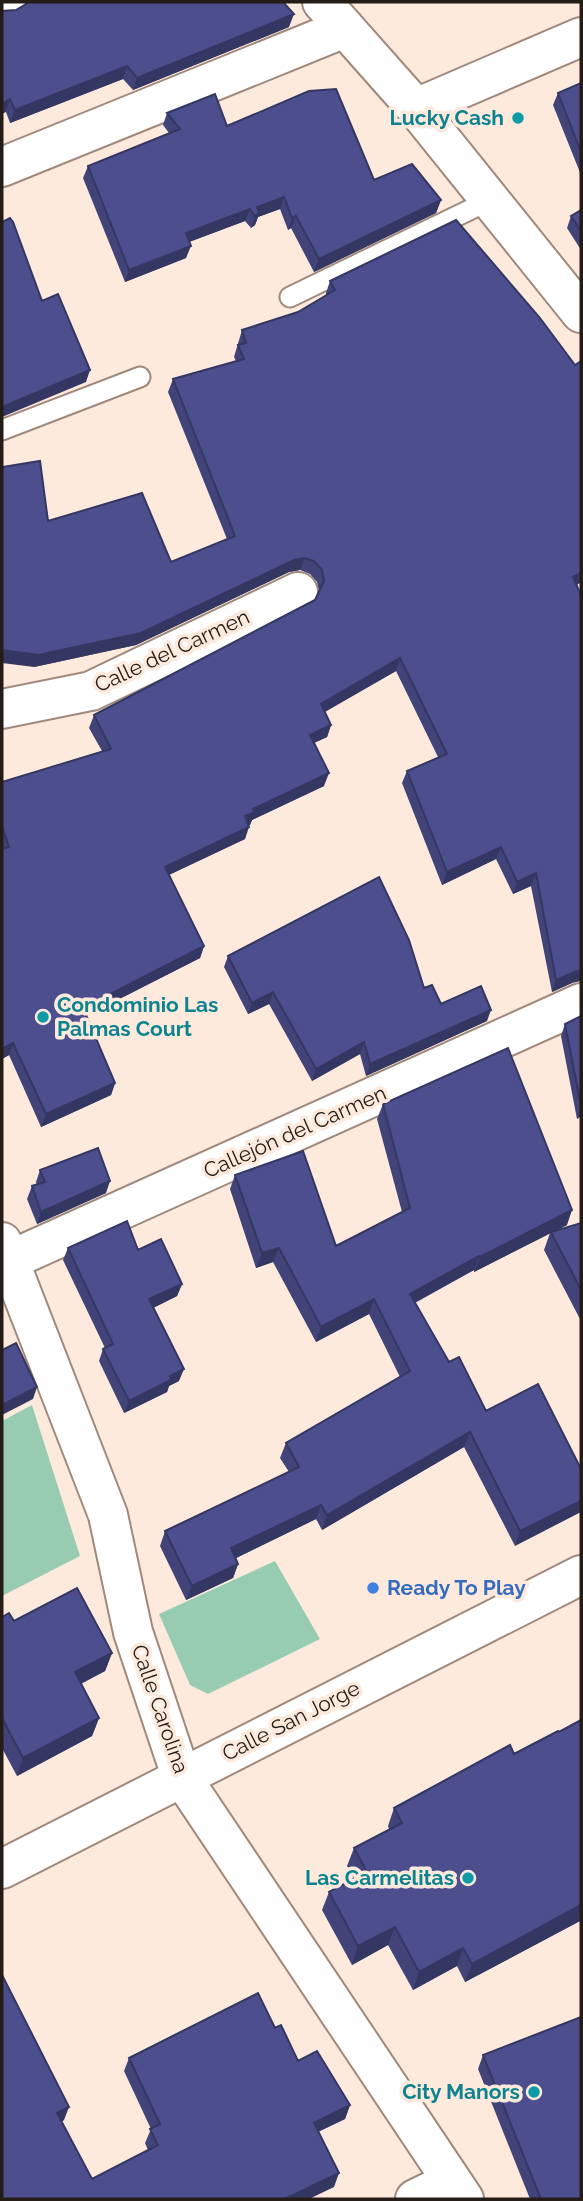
<svg xmlns="http://www.w3.org/2000/svg" width="583" height="2201" font-family="Raleway,sans-serif">
  <style>
    .green { fill: #98ccb2 }
    .lines { fill: none; stroke-linecap: round; stroke-linejoin: round }
    .service-casing { stroke: #a0897b; stroke-width: 23 }
    .minor-casing { stroke: #a0897b; stroke-width: 42 }
    .tertiary-casing { stroke: #a0897b; stroke-width: 42 }
    .service { stroke: #fff; stroke-width: 19 }
    .minor { stroke: #fff; stroke-width: 38 }
    .tertiary { stroke: #fff; stroke-width: 38 }
    .wall { fill: #414379 }
    .shaded-wall { fill: #353763 }
    .building { fill: #4c4e8d; stroke: #353763; stroke-width: 2 }
    .culture-dot { fill: #0f9aa8; stroke: #feeadd; stroke-width: 2.5 }
    .shop-dot { fill: #3f7fe0; stroke: #feeadd; stroke-width: 2.5 }
    .labels { text-anchor: middle; stroke-width: 7; stroke-linejoin: round; paint-order: stroke }
    .culture-label { font-size: 21px; font-weight: bold; fill: #0d838f; stroke: #feeadd; text-anchor: end }
    .street-label { font-size: 21px; fill: #241c16; stroke: #feeadd }
    .shop-label { font-size: 21px; font-weight: bold; fill: #366cbe; stroke: #feeadd; text-anchor: start }
  </style>
  <rect width="100%" height="100%" fill="#feeadd"/>
  <path class="green" d="M32,1405L80,1556L2,1596V1421Z
    M275,1561L320,1639L208,1694L190,1685L159,1614Z"/>
  <g class="lines">
    <defs>
      <path id="service" d="M290,297L490,200
        M2,430L140,377"/>
      <path id="minor" d="M2,3L6,2
        M416,108L581,37
        M2,167L345,28
        M2,709L91,691L298,592
        M2,1242L108,1515L133,1632L181,1776L464,2199
        M8,1261L581,1003
        M415,2199L450,2182"/>
      <path id="tertiary" d="M322,2L416,108L581,313
        M2,1869L581,1575"/>
    </defs>
    <use href="#service" class="service-casing"/>
    <use href="#minor" class="minor-casing"/>
    <use href="#tertiary" class="tertiary-casing"/>
    <use href="#service" class="service"/>
    <use href="#minor" class="minor"/>
    <use href="#tertiary" class="tertiary"/>
  </g>
  <path class="wall" d="M27,2H283L289,27L133,90L123,79L10,123L6,112L16,10L26,4Z
    M581,83V175L553,105L558,93Z
    M167,113L227,126L374,180L441,200L436,213L314,272L291,228L288,230L280,209L258,217L255,225L251,228L245,221L189,242L186,258L125,282L83,178L88,166L169,133L163,125Z
    M581,210V250L567,228L571,216Z
    M330,281L581,582L577,585L572,983L552,992L531,886L513,894L496,859L442,885L402,783L407,771L438,757L396,671L325,712L331,725L327,737L314,743L324,786L252,820L250,825H248L245,839L169,875L204,946L200,958L86,1016L115,1083L111,1095L41,1127L9,1055L2,1059V782L102,751L89,728L94,715L315,600L319,591L317,582L310,574L300,570L289,572L136,645L34,667L48,521L171,562L227,539L168,392L173,379L236,361L234,357L242,330L298,312L326,295V293Z
    M228,956L424,988L441,1004L487,1021L366,1076L360,1054L312,1081L269,1004L248,1014L224,967Z
    M581,1016V1116L577,1119L561,1036L565,1024Z
    M383,1104L567,1225L555,1231L581,1223V1321L544,1250L550,1233L474,1272V1270L415,1303L449,1362L486,1411L581,1469L515,1546L464,1447L322,1530L316,1519L236,1558L238,1564L233,1578L186,1600L160,1546L165,1531L289,1472L280,1458L286,1443L400,1377L369,1314L316,1342L273,1262L256,1268L230,1189L235,1175L336,1246L402,1212L377,1119Z
    M40,1170L106,1193L37,1224L27,1199L32,1186L37,1185L36,1182Z
    M68,1248L138,1250L182,1284L177,1296L153,1308L179,1381L169,1386L167,1392L124,1413L99,1361L103,1349L105,1348L63,1260Z
    M2,1617L112,1653L105,1671L81,1684L99,1718L92,1736L17,1776L2,1748Z
    M394,1808L580,1921L465,1982L457,1966L413,1990L388,1945L352,1965L322,1910L329,1892L354,1879L347,1866L354,1848L389,1829L388,1826Z
    M2,1975L64,2120L61,2122L92,2179L148,2150L145,2143L151,2129L124,2071L129,2058L275,2028L298,2061L350,2105L345,2119L318,2132L334,2187L2,2199Z
    M483,2055L581,2199H530L478,2069Z"/>
  <path class="shaded-wall" d="M294,14L289,27L133,90L137,78Z
    M127,66L123,79L10,123L15,110Z
    M10,99L6,112L2,114V104Z
    M284,197L280,209L258,217L255,225L251,228L255,216L257,207Z
    M441,200L436,213L314,272L319,259Z
    M250,209L245,221L181,245L186,233Z
    M296,216L291,228L288,230L292,218Z
    M191,246L186,258L125,282L129,270Z
    M90,370L86,382L2,417V406Z
    M305,558L300,570L289,572L136,645L34,667L2,663V650L294,560Z
    M581,573V582L568,590L573,577Z
    M400,658L396,671L317,716L321,704Z
    M331,725L327,737L305,747L310,735Z
    M329,773L324,786L252,820L250,825L241,829L245,816L253,809Z
    M249,827L245,839L160,879L165,867Z
    M501,847L496,859L442,885L447,872Z
    M536,873L531,886L513,894L517,882Z
    M204,946L200,958L78,1020L83,1008Z
    M581,970V981L572,983L552,992L556,980L577,971Z
    M273,992L269,1004L248,1014L252,1003Z
    M491,1010L487,1021L366,1076L370,1064Z
    M364,1042L360,1054L312,1081L316,1069Z
    M13,1043L9,1055L2,1059V1049Z
    M115,1083L111,1095L41,1127L46,1114Z
    M581,1106V1116L577,1119Z
    M110,1181L106,1193L37,1224L41,1212Z
    M572,1210L567,1225L474,1272L480,1257Z
    M279,1248L273,1262L256,1268L262,1253Z
    M479,1256L474,1270L404,1308L410,1294Z
    M182,1284L177,1296L145,1312L149,1299Z
    M374,1299L369,1314L316,1342L321,1327Z
    M184,1369L179,1381L169,1386L167,1392L124,1413L129,1401Z
    M37,1387L33,1399L2,1415V1405Z
    M470,1432L464,1447L322,1530L327,1515Z
    M581,1501V1512L515,1546L520,1531Z
    M321,1505L316,1519L226,1563L231,1548Z
    M238,1564L233,1578L186,1600L192,1586Z
    M112,1653L105,1671L68,1690L75,1672Z
    M99,1718L92,1736L17,1776L23,1758Z
    M581,1896L580,1921L465,1982L472,1964Z
    M395,1927L388,1945L352,1965L358,1946Z
    M463,1948L457,1966L413,1990L419,1972Z
    M350,2105L345,2119L309,2136L314,2123Z
    M69,2107L64,2120L52,2127L57,2113Z
    M339,2173L334,2187L309,2199H285Z"/>
  <path class="building" d="M28,2H283L294,14L137,78L127,66L15,110L10,99L2,104V11L16,10L26,4Z
    M581,83V152L558,93Z
    M336,89L374,180L412,164L441,200L319,259L296,216L292,218L284,197L257,207L259,213L255,216L250,209L186,233L191,246L129,270L88,166L180,129L167,113L215,94L227,126L309,91Z
    M581,210V231L571,216Z
    M10,218L13,222L42,301L58,294L90,370L2,407V222Z
    M456,220L540,318L575,365L581,361V573L573,577L581,595V970L577,971L556,980L536,873L517,882L501,847L447,872L407,771L447,754L400,658L321,704L331,725L310,735L329,773L253,809L255,812L245,816L249,827L165,867L204,946L83,1008L115,1083L46,1114L13,1043L2,1049V849L9,847L2,826V782L111,749L94,715L315,600L324,581L322,570L314,561L305,558L294,560L141,633L38,655L2,650V467L40,461L48,521L142,493L171,562L235,536L173,379L244,359L238,345L246,343L242,330L298,312L335,290L330,281Z
    M379,877L409,940L424,988L432,985L441,1004L481,986L491,1010L370,1064L364,1042L316,1069L273,992L252,1003L228,956Z
    M581,1016V1106L565,1024Z
    M508,1048L572,1210L480,1257L479,1256L410,1294L449,1362L459,1357L486,1411L538,1384L581,1469V1501L520,1531L470,1432L327,1515L321,1505L231,1548L238,1564L192,1586L165,1531L299,1467L286,1443L410,1371L374,1299L321,1327L279,1248L262,1253L235,1175L303,1151L336,1246L410,1208L383,1104Z
    M98,1148L110,1181L41,1212L32,1186L45,1182L40,1170Z
    M127,1221L138,1250L161,1239L182,1284L149,1299L184,1369L170,1376L171,1380L129,1401L103,1349L113,1344L68,1248Z
    M581,1223V1290L551,1232Z
    M16,1343L37,1387L2,1405V1350Z
    M77,1588L112,1653L75,1672L99,1718L23,1758L2,1718V1617L9,1613L14,1621Z
    M581,1720V1905L472,1964L463,1948L419,1972L395,1927L358,1946L329,1892L367,1872L354,1848L402,1823L394,1808L510,1745L514,1754L558,1731L559,1732Z
    M2,1975L69,2107L57,2113L92,2179L158,2145L150,2129L160,2124L129,2058L258,1993L275,2028L281,2025L298,2061L317,2051L350,2105L314,2123L339,2173L285,2199H2Z
    M581,2017V2199H541L483,2055Z"/>
  <g class="culture-dot">
    <circle cx="518" cy="118" r="7"/>
    <circle cx="43" cy="1017" r="7"/>
    <circle cx="468" cy="1878" r="7"/>
    <circle cx="534" cy="2092" r="7"/>
  </g>
  <circle class="shop-dot" cx="373" cy="1588" r="7"/>
  <g class="labels">
    <g class="culture-label">
      <text x="504" y="125">Lucky Cash</text>
      <text x="57" y="1012" text-anchor="start">Condominio Las<tspan x="57" dy="24">Palmas Court</tspan></text>
      <text x="454" y="1885">Las Carmelitas</text>
      <text x="520" y="2099">City Manors</text>
    </g>
    <g class="street-label">
      <text transform="translate(172 651) rotate(-25)" y="7">Calle del Carmen</text>
      <text transform="translate(295 1132) rotate(-24)" y="7">Callejón del Carmen</text>
      <text transform="translate(160 1709) rotate(71)" y="7">Calle Carolina</text>
      <text transform="translate(291 1721) rotate(-27)" y="7">Calle San Jorge</text>
    </g>
    <g class="shop-label">
      <text x="387" y="1595">Ready To Play</text>
    </g>
  </g>
  <rect width="583" height="2201" fill="none" stroke="#241c16" stroke-width="7"/>
</svg>
